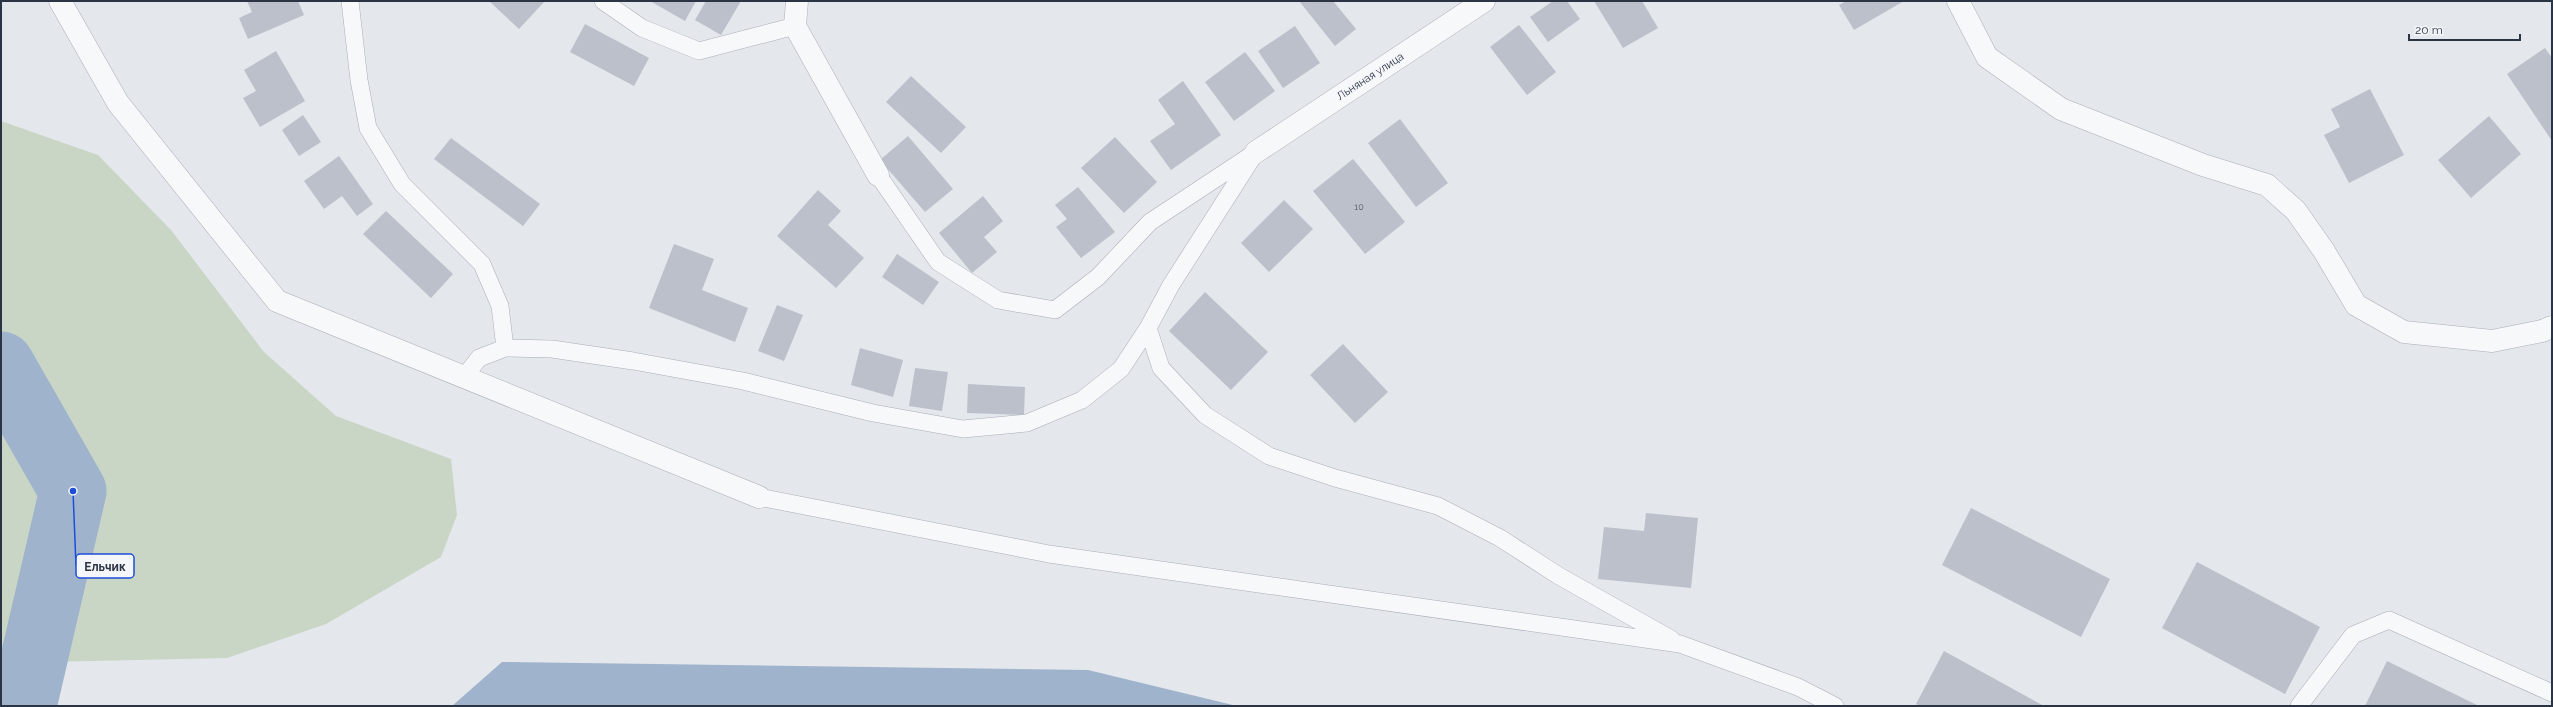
<svg xmlns="http://www.w3.org/2000/svg" width="2553" height="707" font-family="Raleway,sans-serif">
  <style>
    .green { fill: #c9d6c5 }
    .water { fill: #9fb4cc }
    .lines { fill: none; stroke-linecap: round; stroke-linejoin: round }
    .river { stroke: #9fb4cc; stroke-width: 67 }
    .building { fill: #bbc0ca }
    .service-casing { stroke: #a9aeb7; stroke-width: 18 }
    .minor-casing { stroke: #a9aeb7; stroke-width: 23 }
    .service { stroke: #f7f8fa; stroke-width: 17 }
    .minor { stroke: #f7f8fa; stroke-width: 22 }
    .labels { text-anchor: middle; stroke-width: 3; stroke-linejoin: round; paint-order: stroke }
    .number-label { font-size: 9px; fill: #4f5766 }
    .street-label { font-size: 11px; fill: #2b3445; stroke: #f4f6f9 }
    .leader { fill: none; stroke: #1d4ed8; stroke-width: 1.5 }
    .callout-dot { fill: #1d4ed8; stroke: #f4f6f9; stroke-width: 1.5 }
    .callout { fill: #f4f6f9; stroke: #1d4ed8; stroke-width: 1.5 }
    .callout-label { font-size: 12px; text-anchor: middle; font-weight: bold; fill: #2b3445 }
  </style>
  <rect width="100%" height="100%" fill="#e4e7ec"/>
  <path class="green" d="M1,121L98,155L171,230L264,352L336,416L451,459L457,515L441,557L326,624L227,658L1,663Z"/>
  <path class="water" d="M502,662L1088,670L1237,706H452Z"/>
  <g class="lines">
    <path class="river" d="M1,365L73,491L23,706"/>
  </g>
  <path class="building" d="M247,1H298L304,15L248,39L239,18L252,12Z
    M489,1H545L519,29Z
    M650,1H696L685,21Z
    M706,1H741L721,35L695,20Z
    M1299,1H1333L1356,29L1335,46Z
    M1553,1H1567L1580,19L1548,42L1530,17Z
    M1594,1H1642L1658,28L1623,48Z
    M1846,1H1904L1854,30L1839,5Z
    M585,24L649,58L634,86L570,52Z
    M1519,25L1556,72L1527,95L1490,47Z
    M1295,26L1320,63L1283,88L1258,51Z
    M2545,48L2552,58V141L2507,74Z
    M276,51L305,101L260,127L243,98L256,91L244,70Z
    M1245,52L1275,91L1234,121L1205,82Z
    M911,76L966,127L941,153L886,102Z
    M1183,81L1221,135L1171,170L1150,141L1175,124L1158,100Z
    M2370,89L2404,155L2349,183L2324,135L2340,127L2331,109Z
    M303,115L321,142L299,156L282,130Z
    M2489,116L2521,154L2471,198L2438,160Z
    M1400,119L1448,183L1416,207L1368,143Z
    M908,136L953,189L925,212L880,160Z
    M1115,137L1157,182L1124,213L1081,168Z
    M451,138L540,204L523,226L434,159Z
    M339,156L373,204L357,216L342,196L324,209L304,181Z
    M1353,159L1405,222L1365,254L1313,191Z
    M1078,187L1115,232L1081,258L1056,227L1067,219L1055,205Z
    M818,190L841,211L828,225L864,258L836,288L777,236Z
    M983,196L1003,221L984,237L997,252L972,273L939,233Z
    M1284,200L1313,229L1269,272L1241,243Z
    M386,211L453,274L431,298L363,234Z
    M674,244L714,259L702,290L748,308L735,342L649,308Z
    M897,254L939,282L923,305L882,277Z
    M1205,292L1268,352L1231,390L1169,331Z
    M777,305L803,315L784,361L758,351Z
    M1343,344L1388,392L1355,423L1310,375Z
    M860,348L903,360L893,397L851,385Z
    M915,368L948,372L942,411L909,406Z
    M968,384L1025,387L1024,415L967,413Z
    M1971,508L2110,579L2081,637L1942,565Z
    M1646,513L1698,518L1691,588L1598,579L1604,527L1644,531Z
    M2197,562L2320,627L2285,694L2162,628Z
    M1944,651L2044,706H1920L1916,704Z
    M2387,661L2479,706H2365Z"/>
  <g class="lines">
    <defs>
      <path id="service" d="M350,1L359,80L368,128L402,184L482,264L500,306L505,348
        M603,1L642,28L699,51L795,26
        M1256,152L1171,285L1148,328L1161,368L1205,415L1269,456L1335,478L1438,506L1500,538L1559,576L1671,639
        M878,175L938,262L998,300L1055,310L1098,277L1150,222L1250,156
        M465,376L479,358L505,348L552,349L633,361L743,381L873,413L963,429L1027,423L1082,400L1121,369L1148,328
        M759,497L1049,554L1680,644L1798,687L1835,706
        M2299,706L2353,635L2389,620L2552,693"/>
      <path id="minor" d="M60,1L118,103L277,301L759,497
        M797,1L795,26L878,175
        M1958,1L1987,57L2061,109L2203,165L2267,185L2296,211L2324,251L2356,305L2404,332L2492,341L2542,331L2552,327
        M1256,152L1484,1"/>
    </defs>
    <use href="#service" class="service-casing"/>
    <use href="#minor" class="minor-casing"/>
    <use href="#service" class="service"/>
    <use href="#minor" class="minor"/>
  </g>
  <g class="labels">
    <g class="number-label">
      <text x="1359" y="210">10</text>
    </g>
    <g class="street-label">
      <text transform="translate(1370 76) rotate(-33)" y="4">Льняная улица</text>
    </g>
  </g>
  <path class="leader" d="M73 491L76 566"/>
  <circle class="callout-dot" cx="73" cy="491" r="4"/>
  <rect class="callout" x="76" y="554" width="58" height="24" rx="4"/>
  <g class="callout-label">
    <text x="105" y="571">Ельчик</text>
  </g>
  <rect width="2553" height="707" fill="none" stroke="#2b3445" stroke-width="4"/>
  <path d="M2409 34v6h111v-6" fill="none" stroke="#2b3445" stroke-width="2"/>
  <text x="2415" y="34" font-size="12" fill="#2b3445" stroke="#f4f6f9" stroke-width="3" paint-order="stroke">20 m</text>
</svg>
